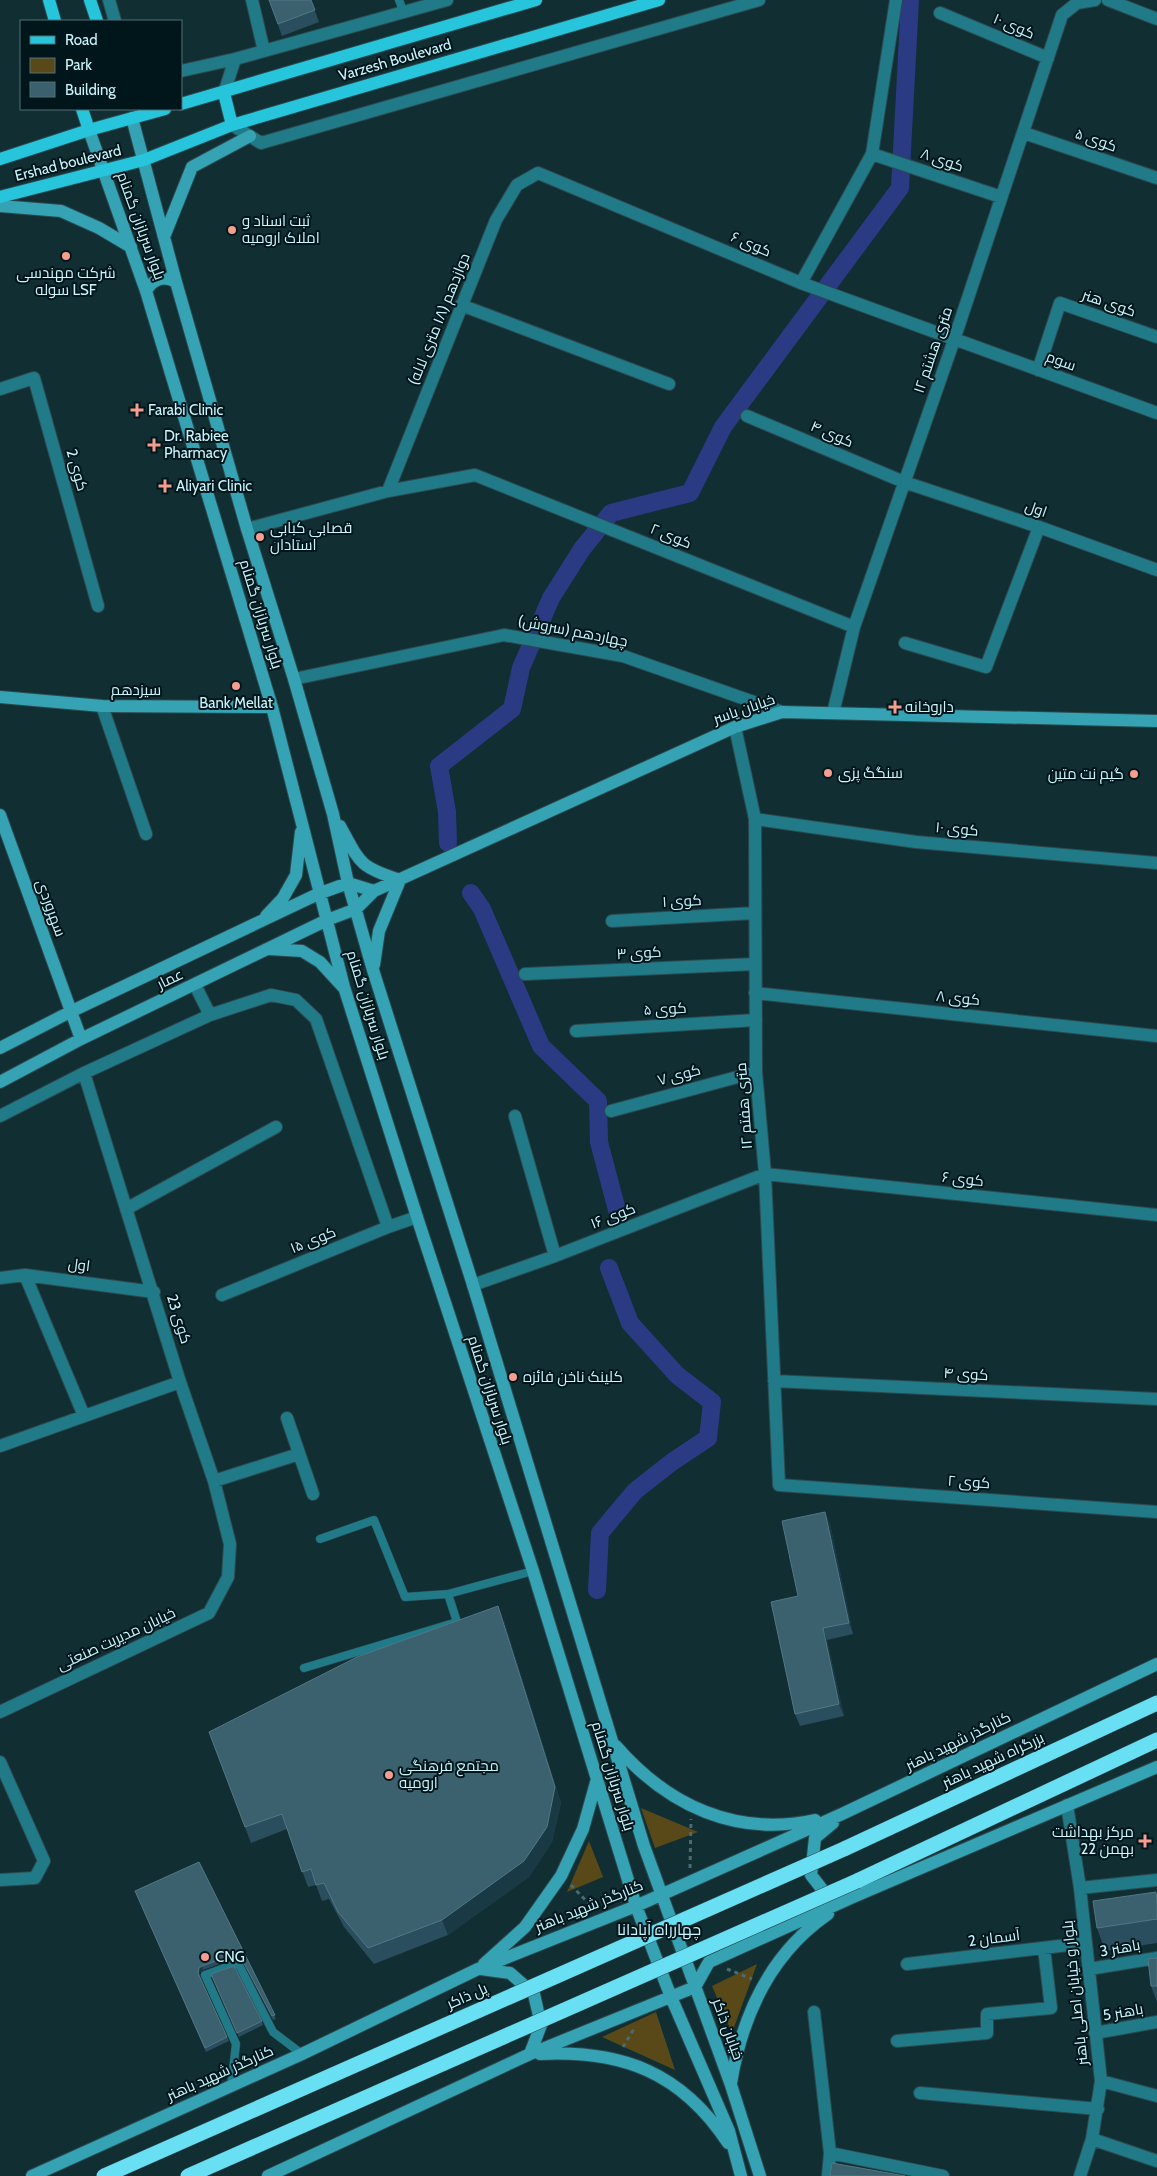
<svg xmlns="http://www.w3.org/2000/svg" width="1157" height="2176" font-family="Cabin,Cairo,sans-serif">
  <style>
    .green { fill: #5a4918 }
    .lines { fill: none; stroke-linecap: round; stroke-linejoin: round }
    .canal { stroke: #2a3b83; stroke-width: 18 }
    .lane-casing { stroke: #2b4a4f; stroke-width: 9 }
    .street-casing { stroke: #2b4a4f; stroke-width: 14 }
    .secondary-casing { stroke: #2b4a4f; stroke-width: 14 }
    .primary-casing { stroke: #2b4a4f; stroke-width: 14 }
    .highway-casing { stroke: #2b4a4f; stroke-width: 16 }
    .path { stroke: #4a6b71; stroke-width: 3; stroke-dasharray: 4 4; stroke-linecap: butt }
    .lane { stroke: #217a87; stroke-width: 8 }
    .street { stroke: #217a87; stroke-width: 12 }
    .secondary { stroke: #35a3b4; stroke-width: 12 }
    .primary { stroke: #27c5db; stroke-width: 12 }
    .highway { stroke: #68dff2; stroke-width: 15 }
    .highway-bridge-casing { stroke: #2b4a4f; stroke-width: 16; stroke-linecap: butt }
    .highway-bridge { stroke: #68dff2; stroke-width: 15 }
    .wall { fill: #2a4e5d }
    .shaded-wall { fill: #193945 }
    .building { fill: #3b606e; stroke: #527785 }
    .poi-dot { fill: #f59d8e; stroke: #00161b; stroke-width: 2 }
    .labels { text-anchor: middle; stroke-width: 4; stroke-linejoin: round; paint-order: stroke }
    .street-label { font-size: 15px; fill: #cbf6fe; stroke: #00161b }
    .poi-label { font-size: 15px; fill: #cbf6fe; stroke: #00161b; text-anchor: start }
    .neighbourhood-label { font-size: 16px; fill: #cbf6fe; stroke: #00161b }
  </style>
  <rect width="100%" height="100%" fill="#112e33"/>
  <path class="green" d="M641,1808L698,1832L655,1848Z
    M589,1841L603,1877L567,1892Z
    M757,1964L732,2033L712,1986Z
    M656,2012L675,2070L602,2037Z"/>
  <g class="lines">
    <path class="canal" d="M448,843L447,812L439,766L512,709L521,668L551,598L582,549L611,513L690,493L723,427L900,188L910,0
      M471,893L482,909L541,1046L598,1101L599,1142L618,1214
      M597,1590L600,1533L635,1491L672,1462L708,1438L712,1402L677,1375L630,1323L609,1268"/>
    <defs>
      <path id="lane" d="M399,0L404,13
        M320,1539L374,1520L405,1597L448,1594
        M304,1668L457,1622L448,1594L533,1571
        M231,2086L236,2044L205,1975L238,1963L273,2032L302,2054"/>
      <path id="street" d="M109,0L115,21
        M252,0L264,51
        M1108,0L1157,19
        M940,13L1048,58
        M181,71L235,59
        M224,93L235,59L447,0
        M232,125L261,143L759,0
        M1024,133L1157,178
        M872,154L1001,197
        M801,283L872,154L896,0
        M461,305L669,384
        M1038,370L1060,303L1157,337
        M0,389L34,378L98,606
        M747,416L904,482L1039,527L1157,570
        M388,491L496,220L517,185L538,173L801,283L1157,413
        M247,529L388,491L475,475L854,627
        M905,643L986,667L1039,527
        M294,679L504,635L623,656L782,712
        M102,706L146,834
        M833,713L854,627L954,340L1062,15L1077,3L1095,0
        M735,727L755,819L756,1072L765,1174L779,1485L1157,1512
        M755,819L916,842L1157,863
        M612,921L755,913
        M525,974L755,964
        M195,985L210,1015
        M755,993L1157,1036
        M576,1031L756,1020
        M611,1111L756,1072
        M0,1116L84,1073L210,1015L271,995L296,1000L316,1019L388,1227
        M515,1116L555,1256
        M126,1209L276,1127
        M25,1275L84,1416
        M0,1278L25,1275L154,1292
        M473,1285L555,1256L765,1174L1157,1215
        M222,1295L388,1227L417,1217
        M774,1381L1157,1399
        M287,1418L313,1494
        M0,1446L180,1382
        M214,1481L299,1454
        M0,1712L209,1613L228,1577L230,1544L214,1481L180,1382L84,1073
        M0,1762L44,1861L35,1878L0,1880
        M1067,1805L1080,1888L1101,2081L1092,2139L1080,2176
        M1080,1888L1157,1880
        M907,1964L1085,1943
        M1089,1969L1157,1958
        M814,2012L830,2153L828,2176
        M1095,2033L1157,2022
        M897,2041L987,2033V2014L1051,2008L1044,1948
        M1101,2081L1157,2096
        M920,2093L1098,2109
        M1092,2139L1157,2161
        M830,2153L943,2176"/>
      <path id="secondary" d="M132,118L176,282L247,529L294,679L333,814L348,883L373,970L473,1285L644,1846L731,2085L760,2176
        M89,130L146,291L272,707L344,987L417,1217L533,1571L636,1906L671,1997L729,2131L741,2176
        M0,206L61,211L99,228L131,247
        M164,237L192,167L250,136
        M146,291C153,279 164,275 176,282
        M0,697L102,706L272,707
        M0,815L81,1039
        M340,826C360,863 359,867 400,880L379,931L374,965
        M266,916L283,898L296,875L301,832
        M269,949L302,951L320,962L343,987
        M0,1048L70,1012L318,894L348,883L374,891
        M0,1082L81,1039L327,920L356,909L374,891L735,727L782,712L1157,721
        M616,1746C668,1806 736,1837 815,1820
        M832,1902L811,1875L815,1838L833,1823
        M484,1964L525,1927L561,1876L583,1829L597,1779
        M481,1969L510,1973L534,1994L541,2025L530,2054
        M540,2054C622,2050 681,2072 728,2143
        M731,2083C742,2016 770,1954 828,1914
        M32,2176L302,2054L478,1969L636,1906L842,1814L1157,1664
        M268,2176L530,2054L695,1987L709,1962L853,1897L1157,1767"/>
      <path id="primary" d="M49,0L55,21
        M90,0L97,21
        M224,93L232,125
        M181,104L536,0
        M82,109L89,130
        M0,159L89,130L165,109
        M0,197L144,160L232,125L659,0"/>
      <path id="highway" d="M844,1849L1157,1703
        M857,1881L1157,1740"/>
    </defs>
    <use href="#lane" class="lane-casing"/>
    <use href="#street" class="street-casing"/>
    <use href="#secondary" class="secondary-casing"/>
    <use href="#primary" class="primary-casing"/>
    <use href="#highway" class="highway-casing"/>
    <path class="path" d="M690,1868L691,1819
      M571,1885L593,1908
      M727,1969L752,1979
      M623,2047L635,2027"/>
    <use href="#lane" class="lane"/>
    <use href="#street" class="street"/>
    <use href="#secondary" class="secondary"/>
    <use href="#primary" class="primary"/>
    <use href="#highway" class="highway"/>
    <defs>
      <path id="highway-bridge" d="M104,2176L844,1849
        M188,2176L857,1881"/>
    </defs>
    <use href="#highway-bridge" class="highway-bridge-casing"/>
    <use href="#highway-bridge" class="highway-bridge"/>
  </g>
  <path class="wall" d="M269,0H311L319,22L282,36Z
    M825,1512L830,1524L853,1634L827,1640L844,1716L800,1726L795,1714L798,1596Z
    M504,1621L561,1803L552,1842L529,1877L448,1935L374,1964L344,1927L329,1899L322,1901L316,1885L308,1887L287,1829L251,1843L209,1732Z
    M199,1862L276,2019L273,2020L241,1958H236L203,1970L200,1972V1977L229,2041L206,2052L137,1895Z
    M1156,1892L1157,1895V1943L1105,1951L1097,1928Z
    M1157,1958V2002L1151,1986Z
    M213,1978L262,2021L263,2025L239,2037Z"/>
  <path class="shaded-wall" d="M825,1512L830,1524L853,1634L849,1623Z
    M498,1606L504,1621L561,1803L552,1842L529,1877L448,1935L442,1920Z
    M823,1628L827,1640L844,1716L839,1704Z
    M202,1966L203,1970L200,1972V1977L198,1973L199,1968Z"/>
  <path class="building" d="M269,0H311L315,10L278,24Z
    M825,1512L849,1623L823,1628L839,1704L795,1714L771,1602L798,1596L782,1521Z
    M498,1606L555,1787L547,1827L524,1861L442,1920L368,1948L338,1912L324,1883L316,1885L311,1869L302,1872L282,1814L245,1827L209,1732L357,1657Z
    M199,1862L275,2015L272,2016L239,1954H235L202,1966L199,1968L198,1973L227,2037L205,2048L135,1891Z
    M1156,1892L1157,1900V1919L1097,1928L1093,1901Z
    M1157,1958V1986H1151L1148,1959Z
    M234,1966L262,2021L237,2033L211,1974Z
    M832,2163L905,2176H830Z"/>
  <g class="poi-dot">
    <circle cx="232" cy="230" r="5"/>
    <circle cx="66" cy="256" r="5"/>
    <path d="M134.5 402.5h5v5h5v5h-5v5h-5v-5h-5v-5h5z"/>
    <path d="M151.5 437.5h5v5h5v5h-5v5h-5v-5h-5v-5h5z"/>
    <path d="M162.5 478.5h5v5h5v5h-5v5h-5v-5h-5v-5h5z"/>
    <circle cx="260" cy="537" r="5"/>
    <circle cx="236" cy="686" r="5"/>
    <path d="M892.5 699.5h5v5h5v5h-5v5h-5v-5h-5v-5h5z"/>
    <circle cx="828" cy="773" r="5"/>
    <circle cx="1134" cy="774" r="5"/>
    <circle cx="513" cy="1377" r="5"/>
    <circle cx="389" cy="1775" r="5"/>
    <path d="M1142.5 1833.5h5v5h5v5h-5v5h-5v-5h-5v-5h5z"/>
    <circle cx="205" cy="1957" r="5"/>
  </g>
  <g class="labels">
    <g class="street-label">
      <text transform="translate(1014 26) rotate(23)" y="5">کوی ۱۰</text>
      <text transform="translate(395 60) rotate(-16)" y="5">Varzesh Boulevard</text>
      <text transform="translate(1096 140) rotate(19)" y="5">کوی ۵</text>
      <text transform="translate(942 160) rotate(19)" y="5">کوی ۸</text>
      <text transform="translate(68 163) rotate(-14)" y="5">Ershad boulevard</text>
      <text transform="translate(141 226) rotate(70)" y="5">بلوار سربازان گمنام</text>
      <text transform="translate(751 244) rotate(23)" y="5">کوی ۶</text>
      <text transform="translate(1109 303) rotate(19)" y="5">کوی هنر</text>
      <text transform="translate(439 319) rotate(-68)" y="5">دوازدهم (۱۸ متری لاله)</text>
      <text transform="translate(933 350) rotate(-71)" y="5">۱۲ متری هشتم</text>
      <text transform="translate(1061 361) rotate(20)" y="5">سوم</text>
      <text transform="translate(832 434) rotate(23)" y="5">کوی ۴</text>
      <text transform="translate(77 470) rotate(74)" y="5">کوی 2</text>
      <text transform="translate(1036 509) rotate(19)" y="5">اول</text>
      <text transform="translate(671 536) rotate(22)" y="5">کوی ۲</text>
      <text transform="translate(261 614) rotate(73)" y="5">بلوار سربازان گمنام</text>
      <text transform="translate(573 631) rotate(11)" y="5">چهاردهم (سروش)</text>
      <text x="136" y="695">سیزدهم</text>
      <text transform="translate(744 709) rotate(-19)" y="5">خیابان یاسر</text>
      <text transform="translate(957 829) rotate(5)" y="5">کوی ۱۰</text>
      <text transform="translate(682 901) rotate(-3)" y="5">کوی ۱</text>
      <text transform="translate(51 908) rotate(70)" y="5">سهروردی</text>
      <text transform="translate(639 953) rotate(-3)" y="5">کوی ۳</text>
      <text transform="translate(170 979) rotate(-26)" y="5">عمار</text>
      <text transform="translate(958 998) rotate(6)" y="5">کوی ۸</text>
      <text transform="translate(368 1005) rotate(73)" y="5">بلوار سربازان گمنام</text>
      <text transform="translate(665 1009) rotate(-3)" y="5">کوی ۵</text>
      <text transform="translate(679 1075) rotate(-15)" y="5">کوی ۷</text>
      <text transform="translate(744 1106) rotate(-94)" y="5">۱۲ متری هفتم</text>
      <text transform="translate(963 1179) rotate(6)" y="5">کوی ۶</text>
      <text transform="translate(613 1216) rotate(-21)" y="5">کوی ۱۶</text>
      <text transform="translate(313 1240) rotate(-22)" y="5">کوی ۱۵</text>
      <text transform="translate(79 1265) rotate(7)" y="5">اول</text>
      <text transform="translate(179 1319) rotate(73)" y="5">کوی 23</text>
      <text transform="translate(966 1374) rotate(3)" y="5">کوی ۴</text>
      <text transform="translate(490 1390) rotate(72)" y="5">بلوار سربازان گمنام</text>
      <text transform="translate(969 1482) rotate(4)" y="5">کوی ۲</text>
      <text transform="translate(116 1639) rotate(-25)" y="5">خیابان مدیریت صنعتی</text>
      <text transform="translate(958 1741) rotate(-26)" y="5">کنارگذر شهید باهنر</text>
      <text transform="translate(993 1760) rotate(-25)" y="5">بزرگراه شهید باهنر</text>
      <text transform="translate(613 1776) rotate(73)" y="5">بلوار سربازان گمنام</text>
      <text transform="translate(589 1906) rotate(-22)" y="5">کنارگذر شهید باهنر</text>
      <text transform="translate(994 1938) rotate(-7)" y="5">آسمان 2</text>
      <text transform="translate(1120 1948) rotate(-10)" y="5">باهنر 3</text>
      <text transform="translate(1075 1993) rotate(-96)" y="5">بلوار و خیابان اصلی باهنر</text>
      <text transform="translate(467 1996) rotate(-24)" y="5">پل ذاکر</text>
      <text transform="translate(1123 2012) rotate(-10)" y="5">باهنر 5</text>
      <text transform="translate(728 2029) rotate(70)" y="5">خیابان ذاکر</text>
      <text transform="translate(220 2073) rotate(-24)" y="5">کنارگذر شهید باهنر</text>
    </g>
    <g class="poi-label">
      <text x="242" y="226">ثبت اسناد و<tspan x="242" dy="17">املاک ارومیه</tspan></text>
      <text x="66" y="278" text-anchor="middle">شرکت مهندسی<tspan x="66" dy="17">سوله LSF</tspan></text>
      <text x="148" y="415">Farabi Clinic</text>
      <text x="164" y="441">Dr. Rabiee<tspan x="164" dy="17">Pharmacy</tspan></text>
      <text x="176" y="491">Aliyari Clinic</text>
      <text x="270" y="533">قصابی کبابی<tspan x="270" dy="17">استادان</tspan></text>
      <text x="236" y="708" text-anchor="middle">Bank Mellat</text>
      <text x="905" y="712">داروخانه</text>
      <text x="838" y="778">سنگگ پزی</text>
      <text x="1124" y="779" text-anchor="end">گیم نت متین</text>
      <text x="523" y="1382">کلینک ناخن فائزه</text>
      <text x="399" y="1771">مجتمع فرهنگی<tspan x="399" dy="17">ارومیه</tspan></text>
      <text x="1134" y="1837" text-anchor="end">مرکز بهداشت<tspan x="1134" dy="17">22 بهمن</tspan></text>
      <text x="215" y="1962">CNG</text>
    </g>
    <g class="neighbourhood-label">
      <text x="659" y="1935">چهارراه آپادانا</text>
    </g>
  </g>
  <rect x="20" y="20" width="162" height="90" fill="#00161b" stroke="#517076"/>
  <rect x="30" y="36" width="25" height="8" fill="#27c5db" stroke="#517076"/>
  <text x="65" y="45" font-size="15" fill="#cbf6fe">Road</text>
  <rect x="30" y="58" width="25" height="15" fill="#5a4918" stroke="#517076"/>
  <text x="65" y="70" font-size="15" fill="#cbf6fe">Park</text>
  <rect x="30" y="82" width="25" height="15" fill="#3b606e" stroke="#517076"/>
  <text x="65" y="95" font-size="15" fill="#cbf6fe">Building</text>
</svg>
